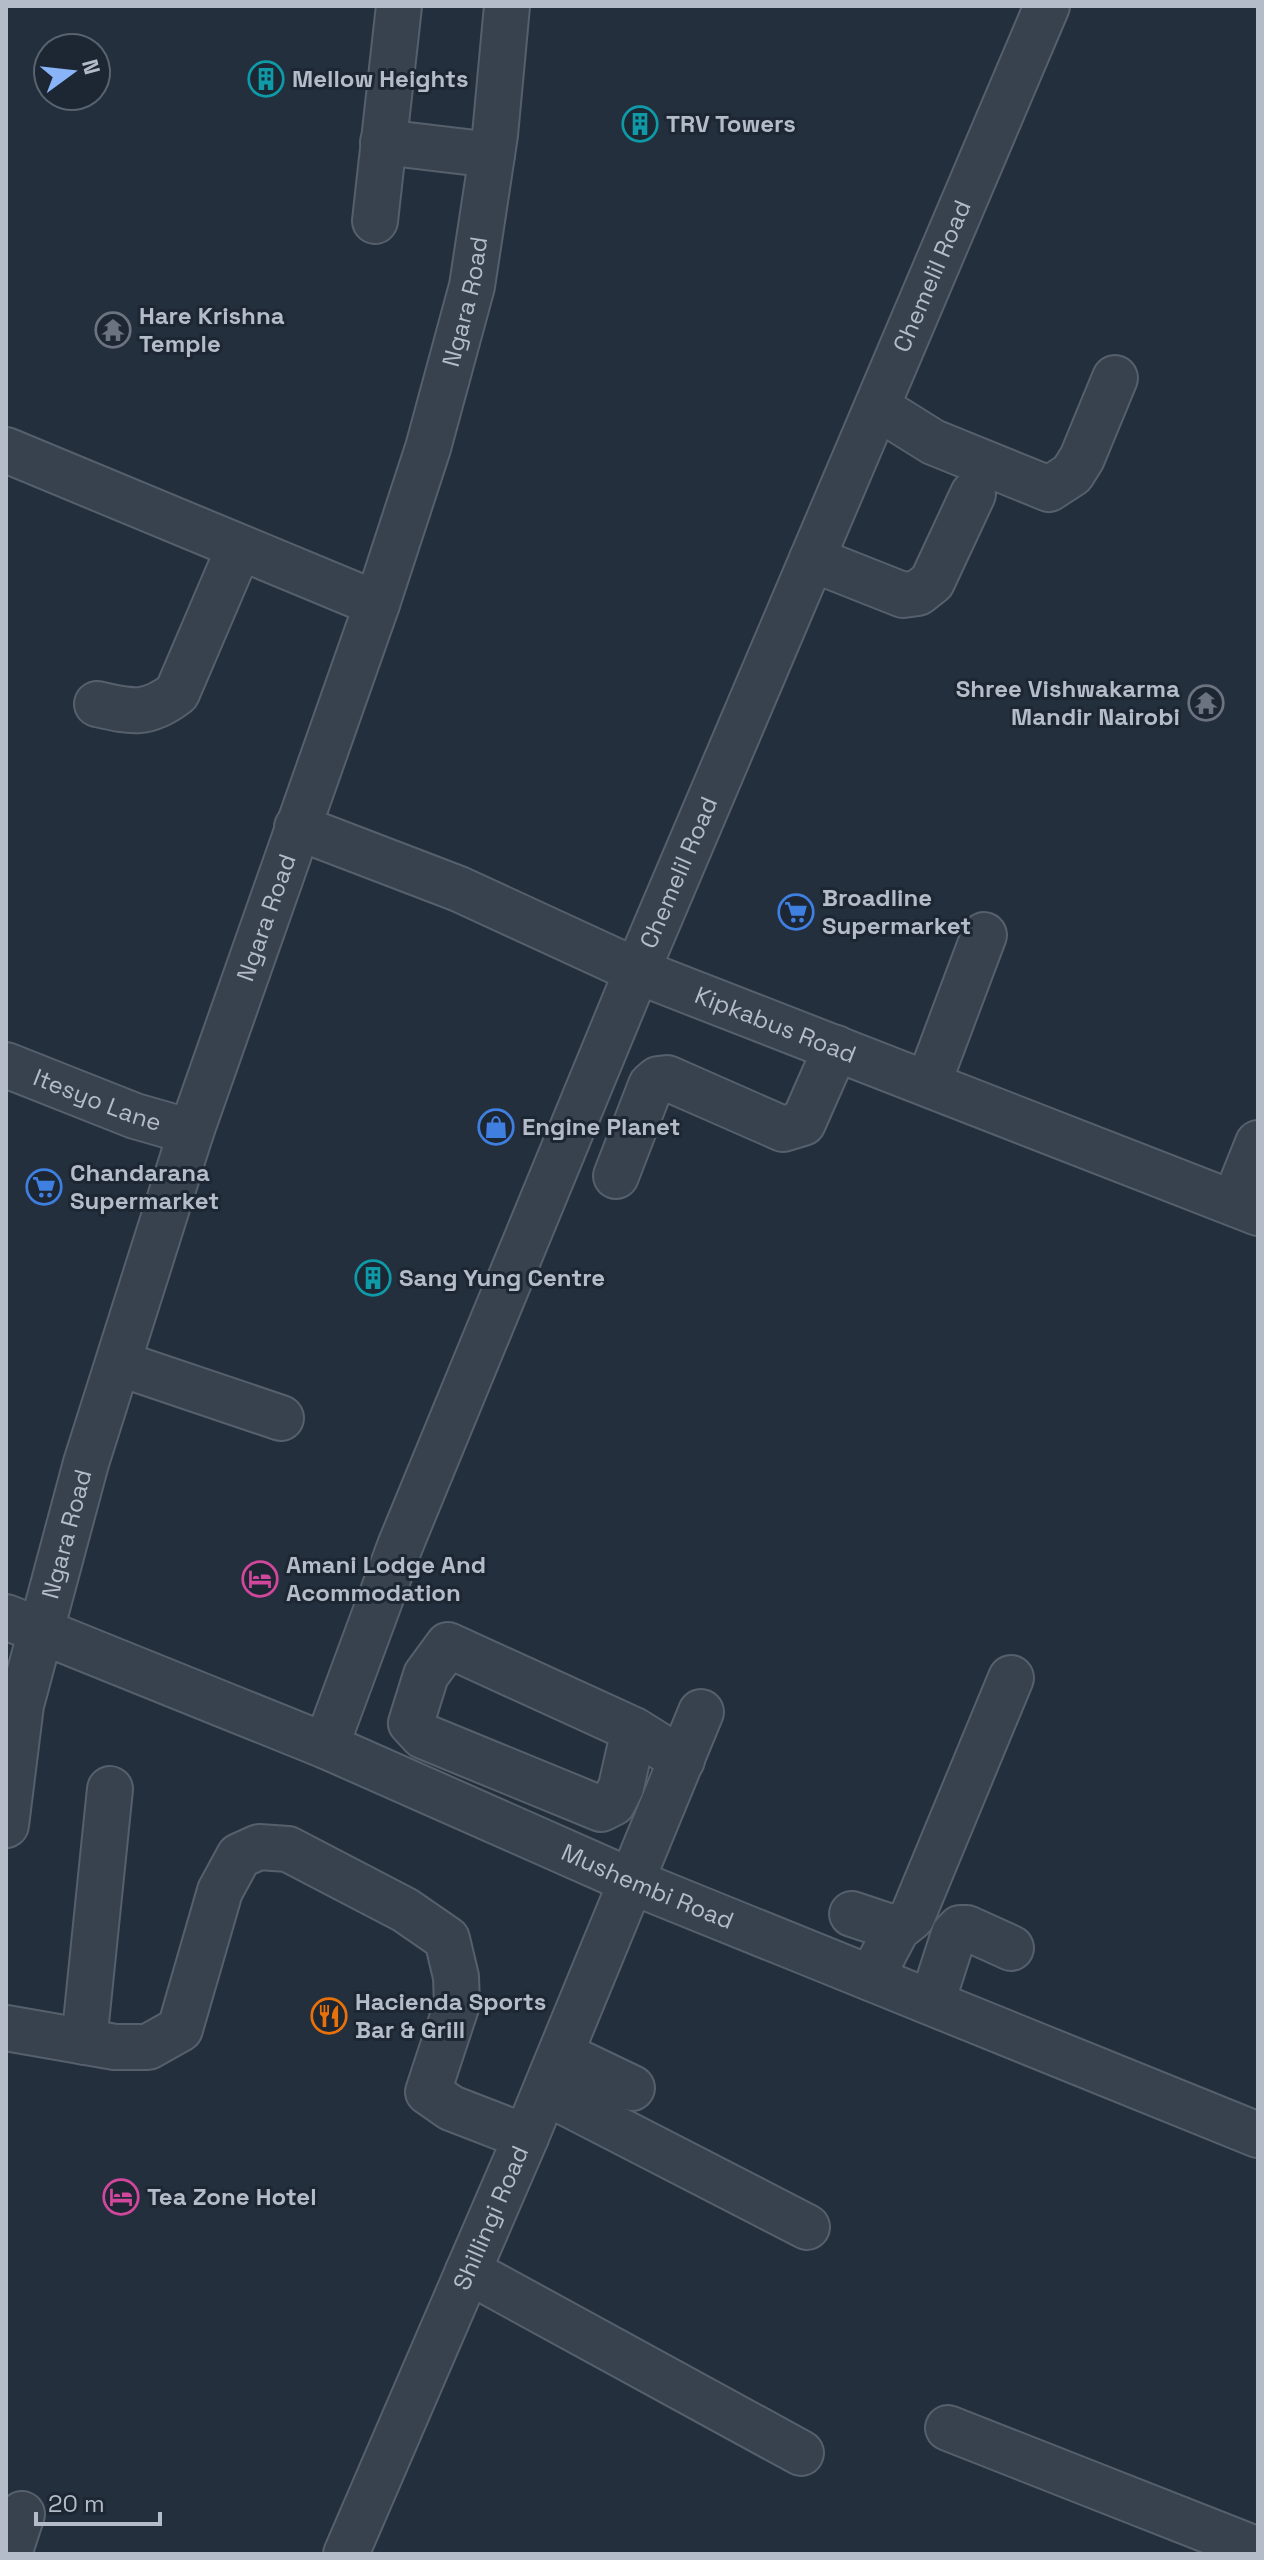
<svg xmlns="http://www.w3.org/2000/svg" width="1264" height="2560" font-family="'Space Grotesk',sans-serif">
  <style>
    .lines { fill: none; stroke-linecap: round; stroke-linejoin: round }
    .minor-casing { stroke: #565f6c; stroke-width: 48 }
    .minor { stroke: #38414e; stroke-width: 44 }
    .labels { text-anchor: middle; stroke-width: 6; stroke-linejoin: round; paint-order: stroke }
    .poi-label { font-size: 24px; font-weight: bold; fill: #b4bcc9; stroke: #1d2633; text-anchor: start }
    .street-label { font-size: 24px; fill: #b4bcc9; stroke: #1d2633 }
  </style>
  <rect width="100%" height="100%" fill="#242f3e"/>
  <g class="lines">
    <defs>
      <g id="minor">
        <path d="M383,142L492,155"/>
        <path d="M375,221L399,6"/>
        <path d="M877,407L933,442L1049,489L1072,474L1082,458L1115,378"/>
        <path d="M6,450L377,604"/>
        <path d="M812,559L903,595L918,593L932,582L973,494"/>
        <path d="M97,704C132,712 147,716 177,693L239,548"/>
        <path id="s1" d="M297,827L459,889L637,971L1258,1213"/>
        <path id="s2" d="M6,1065L135,1116L191,1132"/>
        <path d="M928,1084L984,935"/>
        <path d="M616,1176L651,1085L658,1079L667,1078L783,1129L803,1123L836,1048"/>
        <path d="M1234,1203L1258,1143"/>
        <path d="M118,1363L281,1418"/>
        <path id="s3" d="M6,1617L326,1746L633,1882L1258,2135"/>
        <path d="M634,1730L621,1787L613,1803L601,1809L423,1736L411,1723L426,1675L448,1645L634,1730L682,1760"/>
        <path id="s4" d="M326,1746L400,1546L637,971L1047,6"/>
        <path id="s5" d="M6,1825L21,1705L86,1463L191,1132L377,604L428,448L472,286L495,135L507,6"/>
        <path d="M852,1914L897,1929"/>
        <path d="M871,1978L897,1929L912,1917L1011,1678"/>
        <path d="M932,2002L954,1934L960,1928H967L1011,1948"/>
        <path d="M6,2028L115,2047H148L180,2029L220,1891L239,1856L259,1847L288,1849L405,1910L447,1939L456,1977L457,2004L428,2092L451,2108L526,2137"/>
        <path d="M84,2042L110,1789"/>
        <path d="M561,2054L632,2088"/>
        <path d="M545,2092L807,2227"/>
        <path d="M468,2271L801,2453"/>
        <path d="M948,2428L1258,2550"/>
        <path d="M9,2554L22,2514"/>
        <path id="s6" d="M346,2554L526,2137L701,1712"/>
      </g>
    </defs>
    <use href="#minor" class="minor-casing"/>
    <use href="#minor" class="minor"/>
  </g>
  <defs>
    <symbol id="building-ring" viewBox="-11 -11 22 22"><circle r="9.5" fill="#1d2633" stroke="#0f9aa8" stroke-width="1.5"/><path d="M-4-6H4V6H1V3H-1V6H-4ZM-2.5-4.3h1.7v1.8h-1.7ZM.8-4.3h1.7v1.8H.8ZM-2.5-1h1.7V.8h-1.7ZM.8-1h1.7V.8H.8Z" fill="#0f9aa8"/></symbol>
    <symbol id="temple-ring" viewBox="-11 -11 22 22"><circle r="9.5" fill="#1d2633" stroke="#6b7280" stroke-width="1.5"/><path d="M0-6L5-2H3V0L6.5 2.5H4V6H1.5V3h-3V6H-4V2.5H-6.5L-3 0V-2H-5Z" fill="#6b7280"/></symbol>
    <symbol id="supermarket-ring" viewBox="-11 -11 22 22"><circle r="9.5" fill="#1d2633" stroke="#3f7fe0" stroke-width="1.5"/><path d="M-6-5.5h2.5l.6 2H6L4.5 2H-2.5L-4.4-4H-6ZM-1.5 3.2a1.3 1.3 0 1 0 .1 0ZM3 3.2a1.3 1.3 0 1 0 .1 0Z" fill="#3f7fe0"/></symbol>
    <symbol id="shop-ring" viewBox="-11 -11 22 22"><circle r="9.5" fill="#1d2633" stroke="#3f7fe0" stroke-width="1.5"/><path d="M-5-2.5h2.3a2.7 3.5 0 0 1 5.4 0H5L5.5 6h-11ZM-1.5-2.5h3a1.5 2.3 0 0 0-3 0Z" fill="#3f7fe0"/></symbol>
    <symbol id="hotel-ring" viewBox="-11 -11 22 22"><circle r="9.5" fill="#1d2633" stroke="#d1479c" stroke-width="1.5"/><path d="M-6-4.5h1.5V1H6V5H4.5V3h-9V5H-6ZM-4 0a1.8 1.8 0 1 1 3.6 0ZM.5 0V-2.5h3Q6-2.5 6 0Z" fill="#d1479c"/></symbol>
    <symbol id="restaurant-ring" viewBox="-11 -11 22 22"><circle r="9.5" fill="#1d2633" stroke="#e8710a" stroke-width="1.5"/><path d="M-5-6h1v4h1v-4h1v4h1v-4h1v5L-1.5 .5V6h-2V.5L-5-1ZM5-6V6H3V1.5H1.5Q1.5-4 5-6Z" fill="#e8710a"/></symbol>
  </defs>
  <g fill-rule="evenodd">
    <use href="#building-ring" x="246" y="59" width="40" height="40"/>
    <use href="#building-ring" x="620" y="104" width="40" height="40"/>
    <use href="#temple-ring" x="93" y="310" width="40" height="40"/>
    <use href="#temple-ring" x="1186" y="683" width="40" height="40"/>
    <use href="#supermarket-ring" x="776" y="892" width="40" height="40"/>
    <use href="#shop-ring" x="476" y="1107" width="40" height="40"/>
    <use href="#supermarket-ring" x="24" y="1167" width="40" height="40"/>
    <use href="#building-ring" x="353" y="1258" width="40" height="40"/>
    <use href="#hotel-ring" x="240" y="1559" width="40" height="40"/>
    <use href="#restaurant-ring" x="309" y="1996" width="40" height="40"/>
    <use href="#hotel-ring" x="101" y="2177" width="40" height="40"/>
  </g>
  <g class="labels">
    <g class="poi-label">
      <text x="292" y="87">Mellow Heights</text>
      <text x="666" y="132">TRV Towers</text>
      <text x="139" y="324">Hare Krishna<tspan x="139" dy="28">Temple</tspan></text>
      <text x="1180" y="697" text-anchor="end">Shree Vishwakarma<tspan x="1180" dy="28">Mandir Nairobi</tspan></text>
      <text x="822" y="906">Broadline<tspan x="822" dy="28">Supermarket</tspan></text>
      <text x="522" y="1135">Engine Planet</text>
      <text x="70" y="1181">Chandarana<tspan x="70" dy="28">Supermarket</tspan></text>
      <text x="399" y="1286">Sang Yung Centre</text>
      <text x="286" y="1573">Amani Lodge And<tspan x="286" dy="28">Acommodation</tspan></text>
      <text x="355" y="2010">Hacienda Sports<tspan x="355" dy="28">Bar &amp; Grill</tspan></text>
      <text x="147" y="2205">Tea Zone Hotel</text>
    </g>
    <g class="street-label">
      <text dy="8" stroke="none"><textPath href="#s4" startOffset="1590">Chemelil Road</textPath></text>
      <text dy="8" stroke="none"><textPath href="#s5" startOffset="1594">Ngara Road</textPath></text>
      <text dy="8" stroke="none"><textPath href="#s4" startOffset="942">Chemelil Road</textPath></text>
      <text dy="8" stroke="none"><textPath href="#s5" startOffset="946">Ngara Road</textPath></text>
      <text dy="8" stroke="none"><textPath href="#s1" startOffset="518">Kipkabus Road</textPath></text>
      <text dy="8" stroke="none"><textPath href="#s2" startOffset="98">Itesyo Lane</textPath></text>
      <text dy="8" stroke="none"><textPath href="#s5" startOffset="298">Ngara Road</textPath></text>
      <text dy="8" stroke="none"><textPath href="#s3" startOffset="696">Mushembi Road</textPath></text>
      <text dy="8" stroke="none"><textPath href="#s6" startOffset="366">Shillingi Road</textPath></text>
    </g>
  </g>
  <rect width="1264" height="2560" fill="none" stroke="#b4bcc9" stroke-width="16"/>
  <g transform="translate(72 72) rotate(75)"><circle r="38" fill="#1d2633" stroke="#59626f" stroke-width="2"/>
  <path d="M0-6L14 30L0 20L-14 30Z" fill="#8ab4f8"/>
  <text y="-12" font-size="22" font-weight="bold" text-anchor="middle" fill="#b4bcc9">N</text>
  </g>
  <path d="M36 2512v12h124v-12" fill="none" stroke="#b4bcc9" stroke-width="4"/>
  <text x="48" y="2512" font-size="24" fill="#b4bcc9" stroke="#1d2633" stroke-width="6" paint-order="stroke">20 m</text>
</svg>
